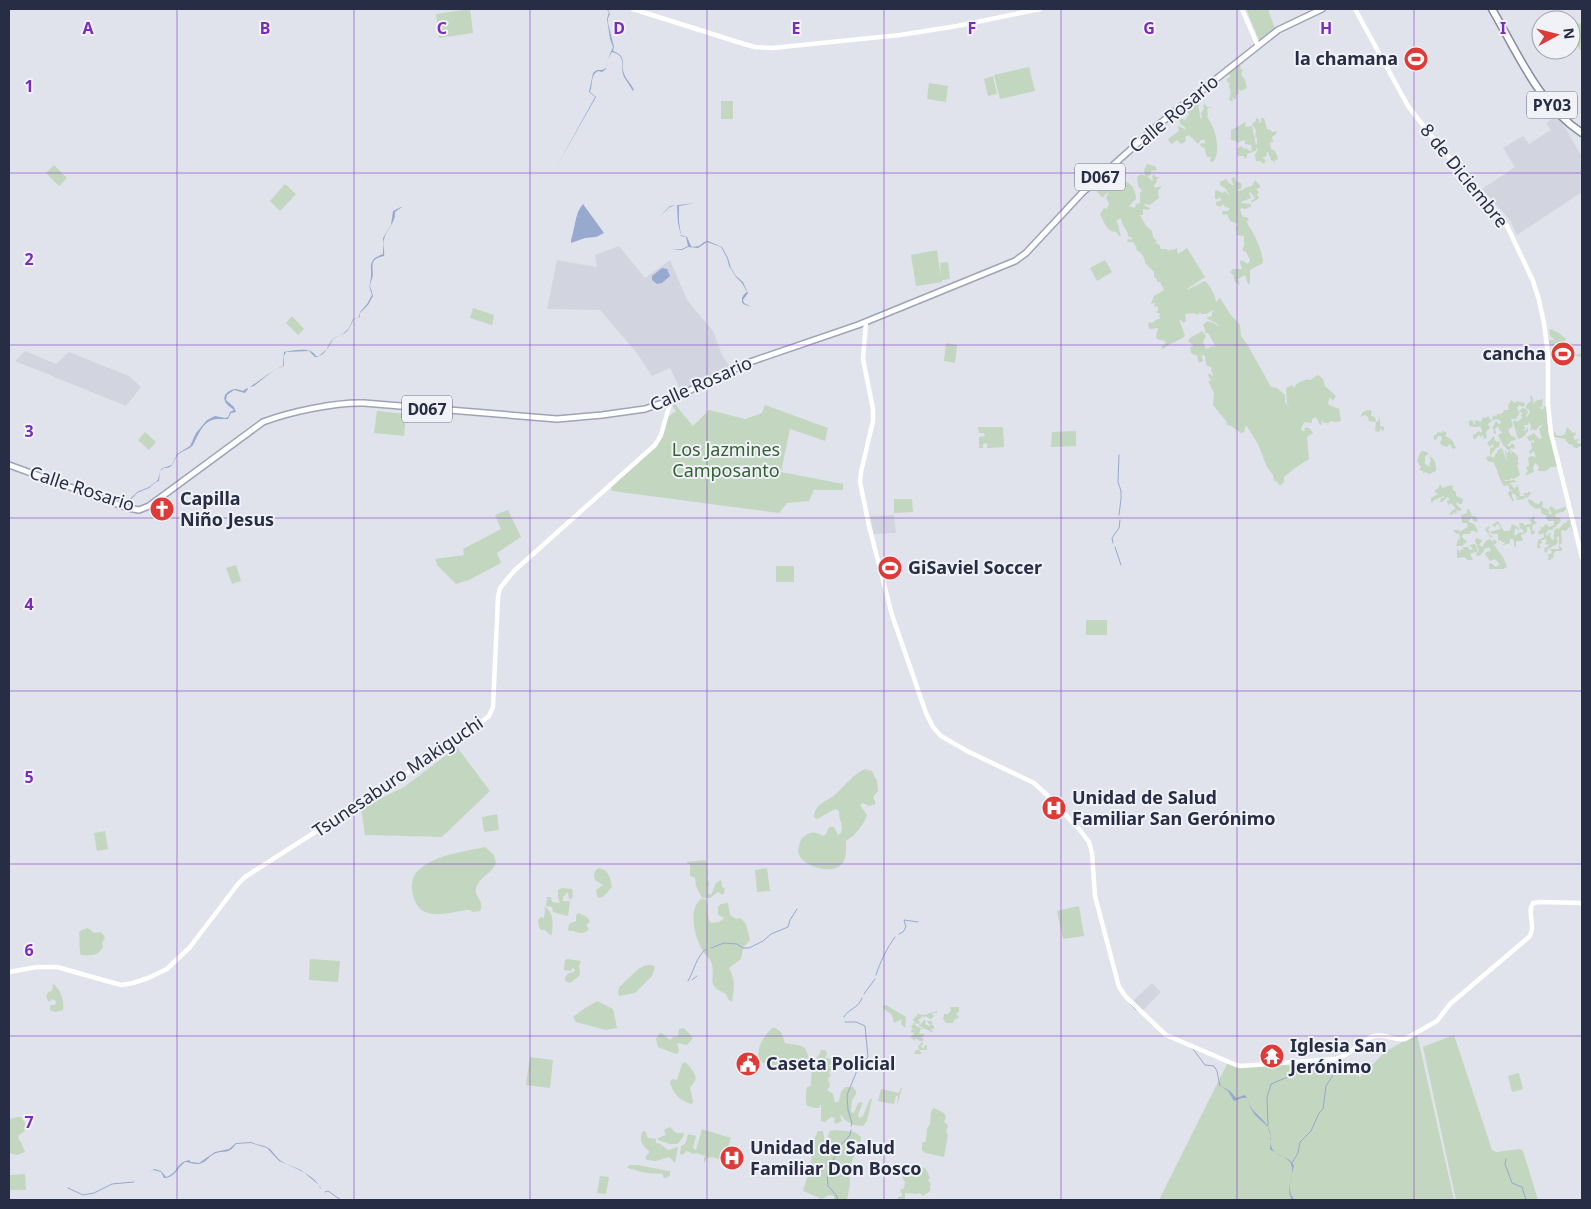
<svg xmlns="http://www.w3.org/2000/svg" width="1591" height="1209" font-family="'Noto Sans',sans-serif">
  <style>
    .built { fill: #d2d5e0 }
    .green { fill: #c2d6c0 }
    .water { fill: #97a9cf }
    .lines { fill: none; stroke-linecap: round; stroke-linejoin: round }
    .stream { stroke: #97a9cf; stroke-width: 1 }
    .primary-casing { stroke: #9ea4b8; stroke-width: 8 }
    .highway-casing { stroke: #868da3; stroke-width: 9 }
    .secondary { stroke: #fff; stroke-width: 4.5 }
    .primary { stroke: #fff; stroke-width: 5 }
    .highway { stroke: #fff; stroke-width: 6 }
    .grid { fill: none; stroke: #7b2cbf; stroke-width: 1; stroke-opacity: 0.55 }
    .labels { text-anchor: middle; stroke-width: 4; stroke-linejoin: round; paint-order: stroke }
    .shield { fill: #f0f2f8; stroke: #63687a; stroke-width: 1 }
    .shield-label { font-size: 16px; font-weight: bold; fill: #272d44 }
    .poi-label { font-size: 18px; font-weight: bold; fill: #272d44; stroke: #f0f2f8; text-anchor: start }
    .street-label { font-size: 18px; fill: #272d44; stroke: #f0f2f8 }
    .park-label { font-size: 18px; fill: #336232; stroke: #f0f2f8 }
    .grid-label { font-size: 16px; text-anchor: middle; font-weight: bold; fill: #7b2cbf; stroke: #f0f2f8; stroke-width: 4; stroke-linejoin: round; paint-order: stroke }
  </style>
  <rect width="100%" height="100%" fill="#e0e3eb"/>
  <path class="built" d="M1556,116L1563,124L1582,157V192L1517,235L1509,219L1482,189L1515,167L1503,148L1523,136L1529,144L1551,130L1546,123Z
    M619,246L645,278L670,260L687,300L713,331L722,355L730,367L681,391L670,368L652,376L636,352L600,310L547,309L557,260L597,267L595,255Z
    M25,351L56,364L69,352L129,376L141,387L126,406L15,361Z
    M894,515L896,533L874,534L870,516Z
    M1152,983L1161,992L1142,1011L1133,1001Z"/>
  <path class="green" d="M470,9L473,33L439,38L436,14Z
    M1246,9H1268L1275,29L1259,40Z
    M1582,22V53L1571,35V29Z
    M1239,63L1241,67L1240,69L1243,70L1241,74L1245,80L1247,88L1241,91L1238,89L1239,93L1236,96V99H1234L1232,97L1233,101H1230L1229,99L1231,93L1229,86L1230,83L1227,82V79L1231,76L1228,74L1229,72H1231L1230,70L1233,68H1235Z
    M1029,67L1035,91L1000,99L994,75Z
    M993,76L997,94L988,96L984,79Z
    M929,83L948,86L946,102L927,99Z
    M721,101H733V119H721Z
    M1195,102H1198L1200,117L1202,119L1201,113L1204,109L1203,106L1205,104L1207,107H1214L1208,108L1207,110L1208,115L1207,116C1208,119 1210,121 1211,123C1216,133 1221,152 1213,162L1210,161L1211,157H1207L1204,147L1202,148L1200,144L1203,143L1205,144V140H1201L1198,144L1189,135L1185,137L1186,141L1181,144L1177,140L1172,144L1170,143L1168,139L1179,131L1178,126L1187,130L1185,127L1180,124V121L1174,118L1176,116L1185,120L1189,114L1185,109L1190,108Z
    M1256,118L1260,120L1258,124L1261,122V118H1264L1267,129L1271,130L1272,132L1277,131L1276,134L1272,137L1273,142H1270L1271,149L1275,151L1278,158L1277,160H1275V162L1271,160L1268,152L1266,153L1267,156L1262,158L1266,160L1264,164L1260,161H1256L1255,155L1258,149L1257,148L1255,151L1247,154V157L1245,159L1244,156H1238L1237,154L1238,148L1241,146L1244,149L1246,148L1250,151H1252L1251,145L1245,144V140L1239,142L1238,144L1236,141L1231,140V130L1246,122L1245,127L1252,126L1256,145L1257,144V138L1255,137L1256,130L1252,125L1254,122L1256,121Z
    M1147,164L1155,166L1157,170L1151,171V174L1148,177L1152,181L1153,180L1152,176L1154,174L1156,177H1160L1156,180L1157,182L1154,185L1155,188L1162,186L1158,191L1159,198L1150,205L1144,204L1145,206L1150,208L1149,210L1143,209V215H1140L1146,226L1152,231L1153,237L1157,241L1155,243L1159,244L1161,249H1166L1170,251L1171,249L1173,250L1177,248L1178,254L1187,248L1205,277L1187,289V290L1205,281C1210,285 1215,295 1216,302L1220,298L1230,314L1240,325L1241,336L1247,344L1271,387L1277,388L1285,395V402L1291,411L1287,404L1286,388L1292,385L1294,388C1297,382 1302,381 1308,379L1310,380L1318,375L1323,379L1325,386L1336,396L1333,401L1330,397L1328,403L1329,405L1339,409L1341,421L1335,422L1330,421L1329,423H1324L1321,420L1322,424L1320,425L1316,417L1312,419V423L1303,422L1304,423L1301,428L1302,431H1305L1304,429L1306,427L1309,428L1313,433L1307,437L1309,459L1295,468L1284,477V482L1281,485H1279L1276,481H1274L1273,475L1267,467L1258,444L1246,425L1244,432L1241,433L1231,426L1227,425L1226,421L1213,405L1214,393L1208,381H1211L1208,375L1209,373L1214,377L1211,370L1212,368L1206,365L1205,356L1201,354L1203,361L1199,363L1197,355H1194L1191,353L1190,347L1194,346L1188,341L1190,338L1202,331L1206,336L1203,342L1206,349L1213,346L1216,347L1208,333H1205V330L1203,325L1207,321L1214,323L1220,328L1216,323L1206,318L1212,316V312L1215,309L1206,314H1201L1200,312L1198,315L1194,313L1185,314L1186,320L1184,323L1179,319L1185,336C1178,342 1169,343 1163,349L1161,347L1166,343L1165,341L1157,339L1156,337L1158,328L1150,329L1148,326L1149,322L1152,323L1156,320L1161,318L1159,317L1160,314L1155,312L1158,311V306L1154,307L1155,303L1151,304L1154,296L1164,290L1160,282H1157V279L1154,277V272L1145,263C1146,258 1140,251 1136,250L1137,248L1133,242H1127L1128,239L1131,240L1132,238L1128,236C1128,229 1121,226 1121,218L1116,221C1120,225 1118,230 1121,235L1120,237L1116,232C1107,232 1104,222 1100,214L1104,208L1107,209L1109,203L1106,198L1109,191L1103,197L1100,196V194L1098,193L1095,188L1097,186H1105L1101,181L1103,178H1108V181L1105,182L1108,184V182L1111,183L1113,181L1114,184H1116L1117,182L1115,175L1116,174L1120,183L1124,184L1127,182C1133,185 1136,193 1136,199L1129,206L1135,208L1136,204L1140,203V192L1142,191L1138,186L1137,177L1141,174L1145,176L1144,170Z
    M54,165L67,178L59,186L46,173Z
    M1234,177L1236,181L1241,183L1242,186L1241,189H1238L1237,191L1243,190L1244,188L1252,186L1255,180L1261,187L1256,189L1259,192L1257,195L1259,198L1258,199L1251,203V201L1255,198L1250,192L1249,193L1251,198L1241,202V203L1251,204V206L1246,209L1241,208L1240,210L1243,217H1247L1249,221H1247L1248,225C1254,233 1263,252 1263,263L1250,270V284H1248L1245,275L1238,279L1240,285C1235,282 1234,282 1234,276L1230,272L1233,269H1242L1240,263L1241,260L1248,264L1250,260L1246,252L1242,250L1244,246V236L1237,235L1236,228L1238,224L1230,221L1227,214L1223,215L1222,211H1228L1230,208L1225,207L1223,204L1220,207L1216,205V202L1222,200L1219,197L1218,199H1215V192L1216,190L1223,193L1225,191L1230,197L1226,189L1220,185V182L1226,179L1229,183L1234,186L1231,178Z
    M285,184L296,194L280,211L270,201Z
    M937,250L941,278L940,263L948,262L950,279L942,280V282L916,286L911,255Z
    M1105,260L1112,272L1097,281L1090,268Z
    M473,308L494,315L492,325L470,318Z
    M292,316L304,329L298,335L286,323Z
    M1551,329L1559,333L1566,339L1563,346L1572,343L1576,355L1582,353V357L1577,356L1554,364L1550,351L1559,347L1549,344V340H1555L1550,336L1549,330Z
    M946,343L957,345L955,363L944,361Z
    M1530,396H1532L1534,405L1535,401L1543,399L1542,407H1539L1541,409H1543L1544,406L1547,408V424L1549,427C1546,433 1550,435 1551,440V443L1553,446L1556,457L1555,459L1557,464L1556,467H1551L1546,471H1538L1539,466L1535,463L1533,467L1534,472L1527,475L1525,474L1528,471L1526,468L1529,465L1528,458L1531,456L1536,457L1534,451L1530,454L1529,451L1532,449L1531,443L1532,442L1534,443V440L1529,441L1527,437L1534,433L1538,438L1542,439L1539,429L1543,425L1539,426L1536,431L1533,429L1530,431L1531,425L1529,422L1528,425H1524L1525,429L1523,430L1525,431L1528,427V431L1523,437L1518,439L1513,422L1515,420L1517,422L1522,418L1521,415L1523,413L1520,412L1516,419H1511L1513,426L1508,430L1511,436L1515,437L1516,440L1511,441L1507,446H1510L1512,443L1515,446L1514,449L1511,448L1510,450L1511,454H1512L1511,450L1518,456V463L1520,464L1517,465L1520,475L1514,479L1511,478L1510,480H1505V481L1515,480L1516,483L1514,482L1509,484L1512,485L1514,489L1518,485L1520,496H1524V493H1528L1529,491L1531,494L1527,498L1525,497L1524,499L1516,500L1517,498L1519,497L1518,496L1516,498V495L1512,493V497L1514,500L1513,502L1508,494V492L1513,490H1510L1508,485L1504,486C1498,478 1498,469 1493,462H1490L1487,460L1486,457L1490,456V448L1494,447L1492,444L1490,447L1487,443L1494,436L1495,438L1493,442L1495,440L1497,442L1500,441L1499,447L1496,448L1490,456L1494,458C1495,454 1498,449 1502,448L1507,462L1505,450H1506L1507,454L1509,451L1503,445L1498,435L1503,432L1500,431L1498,426L1495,429L1496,434L1493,433L1494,429H1492L1496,421L1499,424L1501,423L1500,420L1495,419L1493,421L1492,418L1494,415L1496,417L1497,414H1500V417L1501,413H1503L1504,410H1509L1508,406L1511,400L1515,403L1517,401L1525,403L1524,407L1519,405L1517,408L1519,412L1522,408L1526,409L1528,412L1526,416L1527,417L1530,412L1529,410L1526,408L1527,404L1531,401Z
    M674,403L693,426L709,410L745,419L762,413L765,405L828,428L825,441L790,429L781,472L843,484V490H814L809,501L787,503L779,513L612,491L611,487L656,446L668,417L676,411L672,405Z
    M1368,410L1372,411L1371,416L1375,417L1376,422L1378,421L1380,417V426L1384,427V430L1382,431L1381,428L1379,432L1375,431L1376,422L1369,421L1368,417L1365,415L1360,417L1363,412Z
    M377,411L406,414L404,436L374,433Z
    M1488,416L1492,421L1488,424L1490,428L1486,432L1487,438L1484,439L1483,435L1481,437L1479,435L1475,439H1473V435L1479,431L1481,433L1482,430L1480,426L1476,427L1469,426V421L1472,420L1475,425V420L1481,422L1483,417L1486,418Z
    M978,427H1003L1004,447L987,448V443L983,444V448H979V437L985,436L984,433H979Z
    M1567,427L1573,433L1575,432L1576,435L1573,436L1575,440L1578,439L1580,440L1577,441V443L1582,444V445L1577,448L1573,447L1572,444L1570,445L1566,441V439L1554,437V432H1555L1556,435L1561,436L1565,434Z
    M1076,431V446L1051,447L1052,432Z
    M1442,431L1447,433L1445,436L1452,440L1456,448L1453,449L1450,444L1447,447L1441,445L1440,442L1442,439L1441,436H1438L1437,439L1434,440V435H1436L1438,432L1442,433Z
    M145,432L156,442L149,450L138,440Z
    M1422,451L1427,452L1429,454L1425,456V464L1431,467L1429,464L1431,461L1429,456C1436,459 1436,465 1436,471L1429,474L1425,472L1423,474V471L1419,470L1421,467L1417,461L1420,453Z
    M1439,485H1441L1442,488L1452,485L1453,490L1456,492V496L1463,499L1462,504H1459L1458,502L1456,504L1462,510L1459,511L1456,510L1457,512L1456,514L1454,512L1452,515L1449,514L1454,509H1456L1451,503L1449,505L1447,502L1448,500H1450L1448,497L1442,502H1440L1441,498H1444V496L1434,500L1432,503L1431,502V498L1438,494L1435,492V490L1439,488Z
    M894,499H912L913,512L894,513Z
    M1528,499L1532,500L1534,503L1539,504L1541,501L1543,502L1542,507L1549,510V514H1552L1549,508L1551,506L1556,510L1564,507H1566L1565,511L1555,514L1556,517H1559L1561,521L1552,530H1548L1546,534L1547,537L1548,534L1551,533L1550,536L1552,540L1554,539V531L1557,528L1559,529L1564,523H1566L1567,521L1570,519L1572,522L1570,523L1574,531H1572L1571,526L1569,527L1566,531L1562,530L1561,532L1562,543L1559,545L1562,548V551H1556L1553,554L1554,557L1550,560L1547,559L1549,558L1548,554H1551L1552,552L1550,549H1559V536L1556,538L1558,541L1557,544L1548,549L1547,553L1544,551L1545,547L1547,548L1549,545L1548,544L1546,545L1545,543L1547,542L1545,538L1544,540H1541L1542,543L1539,545L1541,548H1537L1538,540L1544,537V535L1543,533L1539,535L1538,532L1541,530L1540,527L1542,528L1546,524L1549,527L1554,525V521H1548L1546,518L1547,516L1541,513V508L1536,509L1529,504Z
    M1467,509H1469L1472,516H1475L1478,520L1477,522L1473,521L1472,517L1468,522L1474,524L1478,531L1476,533L1475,531H1471L1470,534H1463L1462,537L1467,542L1462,546H1456L1458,540L1460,539L1459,533L1457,534L1454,532V530H1459V532L1468,527L1467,523H1462L1461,515L1467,513Z
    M508,510L521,537L497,553L501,563L469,580L456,584L438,566L435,559L464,555L463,549L501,529L495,515Z
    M1534,516L1535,518L1534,520L1537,523L1533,525L1532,530L1535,531L1534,534H1531L1530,527H1527V532L1521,535L1523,540V541H1516V548L1514,545V541L1513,539H1510V543L1503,545L1502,544H1504L1505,542H1502L1500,540L1498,541V534H1492L1490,532L1488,533L1492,536L1491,538L1485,529L1489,526L1490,527L1488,530L1490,532L1500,529L1501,528L1498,524L1495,526L1496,528L1492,525L1498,521L1504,531H1510L1512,524L1519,528V531L1516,528L1515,529L1514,535H1517V534L1520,532L1522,533L1524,531L1520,528L1519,523H1522L1526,526L1527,524H1531L1532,523L1529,520Z
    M1476,538L1482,540V541L1479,545L1483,547V545L1487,540L1490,539L1493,542V539L1495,540L1497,542L1494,545L1503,557L1507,567L1503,569H1489V564L1491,563L1496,567L1500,564L1495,559L1490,561L1485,554L1486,552L1491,551L1489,547L1484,549L1483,553H1481V555L1477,556L1476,553L1479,551L1475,541Z
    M1475,544L1478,551L1470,554L1473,560H1468L1464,557L1457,558V548L1460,552L1461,549L1464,550L1462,547H1468L1470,550L1473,549L1469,545Z
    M236,565L241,581L232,584L226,568Z
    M776,566H794V582H776Z
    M1086,620H1107V635H1086Z
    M457,747L490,791L442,837L365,835L361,808L404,787Z
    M865,769L872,771L877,781L878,791L873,797L876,804L869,806L863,803L860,805L867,815C865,822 858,831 853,836C851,838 848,839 846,841C846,848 847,858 842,864C831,877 792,864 799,846C800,842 801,838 805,836C811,831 817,832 823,836L826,834L829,827H834L838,835L841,833C844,822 838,820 839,811L836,809C829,811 824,816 817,819L814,817C815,802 830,801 838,792C847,783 853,775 865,769Z
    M497,814L499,830L484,832L482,817Z
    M105,831L108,849L97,851L94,833Z
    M485,847L494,855L496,863C492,874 479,877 476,888C474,897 485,901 480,911L473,912L470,910H466C442,914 416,923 412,889C412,881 413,874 420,869C437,854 464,852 485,847Z
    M705,860L707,863L708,874L707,878L709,882L708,893L711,895L716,883L721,880L722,887L725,889L723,895L718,892L710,898H702L696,886L695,878L690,876V865L686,862Z
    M599,868L606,871L610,878L612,887L603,897L599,898L597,896L596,890L603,885L595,880L594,874L596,870Z
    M767,868L770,891L757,892L755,870Z
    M562,888L572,889L573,896L571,899H569L568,892L563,897V901H570L568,916L553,912L552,907L546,906L547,897H551L552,902L560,903L558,898V890Z
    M701,899H705C711,906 705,916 711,923L719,922L725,918L718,915V907L721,904L728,903L730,915L736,919L741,918L746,924L750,940L743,948L741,959L729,968C736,981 734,988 732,1002L729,1000L725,993C704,986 717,976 711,962C710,958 706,956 704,953C695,939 687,910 701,899Z
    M543,906C554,911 553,923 552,934L550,935L545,930H541L539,927L538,920L541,917L544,918L545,909Z
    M1079,906L1084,936L1063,939L1057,911Z
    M579,913L588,918L590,922L586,925L589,929C582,937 577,930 569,931L568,930L569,924L576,921V915Z
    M88,928L94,933L100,932L103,934L105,938L102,943L103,947C98,956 90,956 81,955C79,952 80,938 79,932L82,930Z
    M310,959L340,961L338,982L309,980Z
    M567,959L581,961L579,966C582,978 578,976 570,983L565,981V977L569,973L574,972L575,969L572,968L571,971L564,970L565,960Z
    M652,965L655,967L652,976L635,993L619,996C618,992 618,992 619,988C620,986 638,969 640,968C644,965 648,965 652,965Z
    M53,984C60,988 65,1002 63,1010L55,1012L50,1010V1006L51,1005H55L56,1001L52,999L49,1002L46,997L48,992L52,991Z
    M597,1001L613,1009L617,1028L606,1030L576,1022L573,1017L582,1010Z
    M886,1005L906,1017L905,1028L901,1024L902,1019L894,1023L892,1015L884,1009L883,1006Z
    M950,1007H959V1012L956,1013L959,1018L955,1019L953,1023H946L943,1019L944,1014H948L951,1010Z
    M937,1011V1013H932L934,1016L931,1019L925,1016V1018L923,1016L918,1020L920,1022L919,1024L920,1025L924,1020L926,1021L925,1024L929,1026L931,1024H929L927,1021H931L933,1023L931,1024L934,1026V1029H931L933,1032H931L930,1031L923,1028L922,1031V1027L919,1026V1024L914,1023L916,1026L921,1028L919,1034H924V1036L922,1038L924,1040L922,1041L923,1043L921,1047L924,1049V1046L927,1045V1050H919L922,1054H914L916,1050H919L918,1045H920L922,1041H919L916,1038L914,1041L912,1038H910L914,1034V1032L912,1033L911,1030L913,1029L911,1027L915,1021H913L914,1018L917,1016V1014L924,1015Z
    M684,1028L693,1038L687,1045L677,1043L679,1050L678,1053L676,1054L658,1047L656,1039L659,1034L662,1033L670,1040L673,1037L678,1036L679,1029Z
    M772,1028H775L781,1032L785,1043C792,1045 798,1043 805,1048L809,1058L804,1060V1066L802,1069L778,1065H767L759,1060C756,1048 763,1037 772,1028Z
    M1417,1034L1454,1200H1159L1228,1062L1236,1066L1343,1058L1353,1073L1360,1077L1386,1051Z
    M1454,1035L1492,1150L1496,1152L1520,1149L1523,1151L1538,1200H1456L1423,1047Z
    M821,1050H825L827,1053L825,1059L828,1058L834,1060V1064L829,1065L833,1069L829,1072L831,1076L828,1078L830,1086L827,1090L833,1094L835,1103L839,1101L841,1092L845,1087H853L856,1091V1094L852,1100L851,1112L854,1113L858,1103L863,1102L858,1115L859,1118L863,1116L870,1099H872L867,1121L863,1126L854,1125L846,1121L841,1115L840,1116L842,1121L836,1124L834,1122L835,1118L831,1117L825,1122L821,1121V1104L819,1108H815L807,1106C805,1100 806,1092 807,1087L811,1086C811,1076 812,1060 819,1055Z
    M530,1057L553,1060L550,1088L526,1085Z
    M685,1062C689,1065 698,1075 695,1081C694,1083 691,1085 690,1088L693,1101L692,1104C680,1101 673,1094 670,1082L672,1079L677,1080L682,1064Z
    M1519,1073L1523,1089L1512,1092L1508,1076Z
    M901,1088H902L897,1106L898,1096H896L894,1104L878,1101L881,1089L899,1093Z
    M934,1108L944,1113L946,1117L944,1122L948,1125L946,1132L948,1135L944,1157L925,1153L922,1150V1143L926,1141L927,1129L930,1124L931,1111Z
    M18,1117H21L25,1123V1131L19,1135L18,1138L21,1142L25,1152L17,1155L9,1153V1119Z
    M670,1127L676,1133H684L683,1137L678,1144H670L658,1140V1138L666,1135L664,1130Z
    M702,1129L731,1138L724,1161L712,1157L707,1158L704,1163V1158L706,1156L696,1153L694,1154L686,1151L683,1155L680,1154L681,1146L685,1144L688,1134L696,1136L693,1148L696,1150Z
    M836,1130L855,1132L861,1137C861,1148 854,1154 851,1164C848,1172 850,1176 850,1184C849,1189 848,1195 847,1200H834V1196L829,1195L822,1199L803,1191L810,1168L814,1139L818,1131H823L825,1142L829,1140L828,1135L830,1131Z
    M643,1131H645L648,1138L656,1139V1143L660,1144L668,1150L678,1147L675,1163L669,1157L656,1161L647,1160L645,1157L649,1153V1151C642,1146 638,1139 643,1131Z
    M629,1165H638L668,1171H670V1176L665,1178L663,1177V1174C658,1173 654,1174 649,1173C642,1173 635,1169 627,1168Z
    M907,1166L910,1167L914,1176H917L918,1174L916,1168L920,1166L926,1169L930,1178L928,1180L931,1184L930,1187V1191L923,1196L920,1193L916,1194L905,1193V1199L904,1200H898V1197L902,1196V1194L900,1190L904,1188L905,1183L902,1176L908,1175V1171L905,1167Z
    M25,1174L26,1190H9V1175Z
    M600,1176L609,1177L606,1194L597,1193Z"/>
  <path class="water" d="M606,9H608L610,14L608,18V23L614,47L613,51C629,57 619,64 625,76C627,80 632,85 634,90L633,91C630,86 627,82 624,77C619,66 628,56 612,52L608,59L606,69L602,72L598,71C590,75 593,85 590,92L596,97L557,166L595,97L589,92L593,73L597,70H602L606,68L608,59L613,47L610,39L607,19L609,12Z
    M696,203L679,206V222L681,235L687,237L690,244L692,247L699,246L704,242L708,241L722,247L728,258L731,268L736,276L743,282L747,291L748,293L743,300L744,303L751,307L743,304C740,298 744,294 747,292L742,283L736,277L729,266L727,258L721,247L707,242L698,248L688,247L682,250H672L682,249L688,246L686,237L681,236L678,223L677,205L670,207L659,217L670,206Z
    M583,204L604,233L596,237L585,238L571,243V240C575,229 575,212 583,204Z
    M401,207H402L395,212C396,222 387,229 384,239C382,244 385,251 384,256C371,259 372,263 373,274C373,278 370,282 370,286L373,296L368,305L360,313V317L354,319C351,324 350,329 345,333C342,335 337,336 334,338C327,343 328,356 315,357L309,351L286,352L284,356V366L274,370L254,386L250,387L274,370L283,366L284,352C294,351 310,346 316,356H319L328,348L333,339L344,333L349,328L353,319L359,317L360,312L367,304L372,295C368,284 370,286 371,276C372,270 369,266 373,260C375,257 379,256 383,254V238L391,225L393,211Z
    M662,268L667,269L670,276L662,283L657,284L652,280V276Z
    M247,388L248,389L245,393L234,390L227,395L226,400L234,407L236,412L231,413L228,419C222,419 213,418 208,422C201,427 197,437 193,445C189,450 180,451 177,456C172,464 174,468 164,468L160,471L159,481L156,482L149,488L137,493L126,505L128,501L137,492L149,487L158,480C162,466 158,470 172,465L177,454L190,446L196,433L207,420L215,416L225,418L228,417L230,412L234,410C231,407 226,405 225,401C222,395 229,390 235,389C237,389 241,390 243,391Z
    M1219,1085L1230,1091L1236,1098L1245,1095C1248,1099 1248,1101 1250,1106C1255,1114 1264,1119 1268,1127C1273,1134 1268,1143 1273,1150C1278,1158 1289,1155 1294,1166C1291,1177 1286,1192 1295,1200H1292C1284,1187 1297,1173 1290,1162C1286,1157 1276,1154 1270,1149L1271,1138L1268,1127L1255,1115L1250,1107L1247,1098H1242L1234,1101L1228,1091Z
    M251,1142C257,1145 265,1145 270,1149C274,1153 277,1158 281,1161C296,1170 311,1172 321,1188H320L319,1185L301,1170L279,1161L267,1148L251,1143L236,1144C227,1156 224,1149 214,1154C208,1157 205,1164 197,1164C192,1164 189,1162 185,1162C177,1168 175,1178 164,1178L161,1172L153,1170L148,1173L154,1169L161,1171L166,1177C179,1173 175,1163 189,1160L191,1162L199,1163L215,1152L229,1149L236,1143Z"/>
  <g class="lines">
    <path class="stream" d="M1119,455L1118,482L1121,491V499L1119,515
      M1113,543L1112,538L1119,528L1120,520
      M1115,547L1121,565
      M899,934L903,932L906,927L904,920L918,922
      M711,948L724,943L737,944L743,948H749L763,941L771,934L788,927L790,920L797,909
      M876,975C880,962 887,948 895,937
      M692,980L697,976
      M688,981C694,971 696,957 706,949
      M864,994L875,979
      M1130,1004L1136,1010
      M844,1017C849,1008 858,1009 862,998
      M845,1022H856L865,1026L868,1057L858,1068L847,1095L848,1110L852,1123L851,1126
      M1193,1049L1205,1065L1214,1066L1217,1071L1220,1086
      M1268,1126L1267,1097L1271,1084L1309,1068
      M1506,1159L1505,1164L1512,1183L1522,1187L1526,1200
      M1292,1163L1298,1153L1300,1142L1311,1131L1319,1113L1323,1109L1326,1086L1333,1075L1335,1070
      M68,1188L83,1195L94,1193L112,1184L134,1182
      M325,1192L328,1191L341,1200
      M838,1200L836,1195L828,1186L827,1172L840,1146L850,1135L851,1130"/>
    <defs>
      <path id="primary" d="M9,465L128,508L139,510L149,506L263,422C289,412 336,402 364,403L557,419L602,415L645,409L665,402L750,362L858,325L1015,261L1026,253L1082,193L1158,125L1278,30L1322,9"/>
      <path id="highway" d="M1492,9C1517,52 1539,105 1582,133"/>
    </defs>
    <use href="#primary" class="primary-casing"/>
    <use href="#highway" class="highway-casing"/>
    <path class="secondary" d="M633,9L744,44L755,47L772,48L900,35L957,26L1040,9
      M1242,9L1258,46
      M1355,9L1408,106L1436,142L1478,190L1507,226L1533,281L1539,300L1544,323L1548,355V404L1551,433L1582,558
      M866,322L863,359L873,409V421L861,472L860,482L869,526L892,615L926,713L933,727L941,736L967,751L1034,783L1048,796L1079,829L1089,842L1092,853L1095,896L1119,987L1126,997L1166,1035L1236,1065L1241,1066L1336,1059C1352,1055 1359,1041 1374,1036C1385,1033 1394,1041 1405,1039L1437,1021L1450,1004L1529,937C1537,926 1526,913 1533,903L1540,902L1582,903
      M9,972L37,967H57L121,985L133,983L148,978L167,969L190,947L238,884L245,877L460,739L489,716L493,707L498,597L500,588L514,571L655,445L661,435L671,400"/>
    <use href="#primary" class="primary"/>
    <use href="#highway" class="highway"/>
  </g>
  <path class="grid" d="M177,9V1200M354,9V1200M530,9V1200M707,9V1200M884,9V1200M1061,9V1200M1237,9V1200M1414,9V1200M9,173H1582M9,345H1582M9,518H1582M9,691H1582M9,864H1582M9,1036H1582"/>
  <defs>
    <symbol id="stadium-disc" viewBox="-11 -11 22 22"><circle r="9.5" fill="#de3b38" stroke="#f0f2f8"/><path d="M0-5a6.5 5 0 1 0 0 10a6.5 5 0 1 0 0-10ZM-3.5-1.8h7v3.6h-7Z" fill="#fff"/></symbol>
    <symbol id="church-disc" viewBox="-11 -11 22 22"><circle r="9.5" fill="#de3b38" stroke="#f0f2f8"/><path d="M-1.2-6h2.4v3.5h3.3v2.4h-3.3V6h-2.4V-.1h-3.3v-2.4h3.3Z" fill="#fff"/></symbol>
    <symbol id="hospital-disc" viewBox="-11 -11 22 22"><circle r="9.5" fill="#de3b38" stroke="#f0f2f8"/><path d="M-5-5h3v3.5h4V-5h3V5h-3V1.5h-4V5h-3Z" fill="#fff"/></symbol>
    <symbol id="temple-disc" viewBox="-11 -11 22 22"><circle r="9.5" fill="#de3b38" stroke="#f0f2f8"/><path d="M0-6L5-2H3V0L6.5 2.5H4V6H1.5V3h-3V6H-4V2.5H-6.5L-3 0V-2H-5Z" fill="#fff"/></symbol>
    <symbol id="civic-disc" viewBox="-11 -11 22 22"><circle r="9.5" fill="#de3b38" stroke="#f0f2f8"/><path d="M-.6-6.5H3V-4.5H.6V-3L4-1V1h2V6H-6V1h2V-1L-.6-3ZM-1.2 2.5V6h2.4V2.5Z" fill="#fff"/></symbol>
  </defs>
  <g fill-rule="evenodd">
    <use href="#stadium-disc" x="1402" y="45" width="28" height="28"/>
    <use href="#stadium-disc" x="1549" y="340" width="28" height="28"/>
    <use href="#church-disc" x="148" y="495" width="28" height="28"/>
    <use href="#stadium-disc" x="876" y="554" width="28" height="28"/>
    <use href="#hospital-disc" x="1040" y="794" width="28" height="28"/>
    <use href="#temple-disc" x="1258" y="1042" width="28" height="28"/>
    <use href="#civic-disc" x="734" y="1050" width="28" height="28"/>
    <use href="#hospital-disc" x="718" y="1144" width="28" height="28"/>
  </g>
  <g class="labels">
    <g class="shield">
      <rect x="1527" y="91.5" width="50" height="27" rx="4"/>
      <rect x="1075" y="163.5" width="50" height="27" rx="4"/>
      <rect x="402" y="395.5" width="50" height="27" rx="4"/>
    </g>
    <g class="shield-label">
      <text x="1552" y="111">PY03</text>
      <text x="1100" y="183">D067</text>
      <text x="427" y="415">D067</text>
    </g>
    <g class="poi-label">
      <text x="1398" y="65" text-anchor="end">la chamana</text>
      <text x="1546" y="360" text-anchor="end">cancha</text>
      <text x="180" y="505">Capilla<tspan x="180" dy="21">Niño Jesus</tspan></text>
      <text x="908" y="574">GiSaviel Soccer</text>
      <text x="1072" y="804">Unidad de Salud<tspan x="1072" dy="21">Familiar San Gerónimo</tspan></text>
      <text x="1290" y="1052">Iglesia San<tspan x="1290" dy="21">Jerónimo</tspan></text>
      <text x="766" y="1070">Caseta Policial</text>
      <text x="750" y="1154">Unidad de Salud<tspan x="750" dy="21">Familiar Don Bosco</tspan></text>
    </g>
    <g class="street-label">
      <text transform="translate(1174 114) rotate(-40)" y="6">Calle Rosario</text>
      <text transform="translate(1464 176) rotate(51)" y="6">8 de Diciembre</text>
      <text transform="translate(701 384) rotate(-24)" y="6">Calle Rosario</text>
      <text transform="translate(82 489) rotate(18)" y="6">Calle Rosario</text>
      <text transform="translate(398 777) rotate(-34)" y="6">Tsunesaburo Makiguchi</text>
    </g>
    <g class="park-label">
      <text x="726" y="456">Los Jazmines<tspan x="726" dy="21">Camposanto</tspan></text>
    </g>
  </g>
  <g class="grid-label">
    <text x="88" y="34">A</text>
    <text x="265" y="34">B</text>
    <text x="442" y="34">C</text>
    <text x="619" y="34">D</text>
    <text x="796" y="34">E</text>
    <text x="972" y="34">F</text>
    <text x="1149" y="34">G</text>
    <text x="1326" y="34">H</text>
    <text x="1503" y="34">I</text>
    <text x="29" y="92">1</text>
    <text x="29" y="265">2</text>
    <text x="29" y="437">3</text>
    <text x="29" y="610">4</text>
    <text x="29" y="783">5</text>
    <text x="29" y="956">6</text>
    <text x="29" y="1128">7</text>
  </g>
  <rect width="1591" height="1209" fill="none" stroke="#272d44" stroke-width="20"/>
  <g transform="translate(1556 35) rotate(83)"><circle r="24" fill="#f0f2f8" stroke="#a0a3b0"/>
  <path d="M0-4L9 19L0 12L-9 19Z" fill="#de3b38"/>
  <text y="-8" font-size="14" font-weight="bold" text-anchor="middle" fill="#272d44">N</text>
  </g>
</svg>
